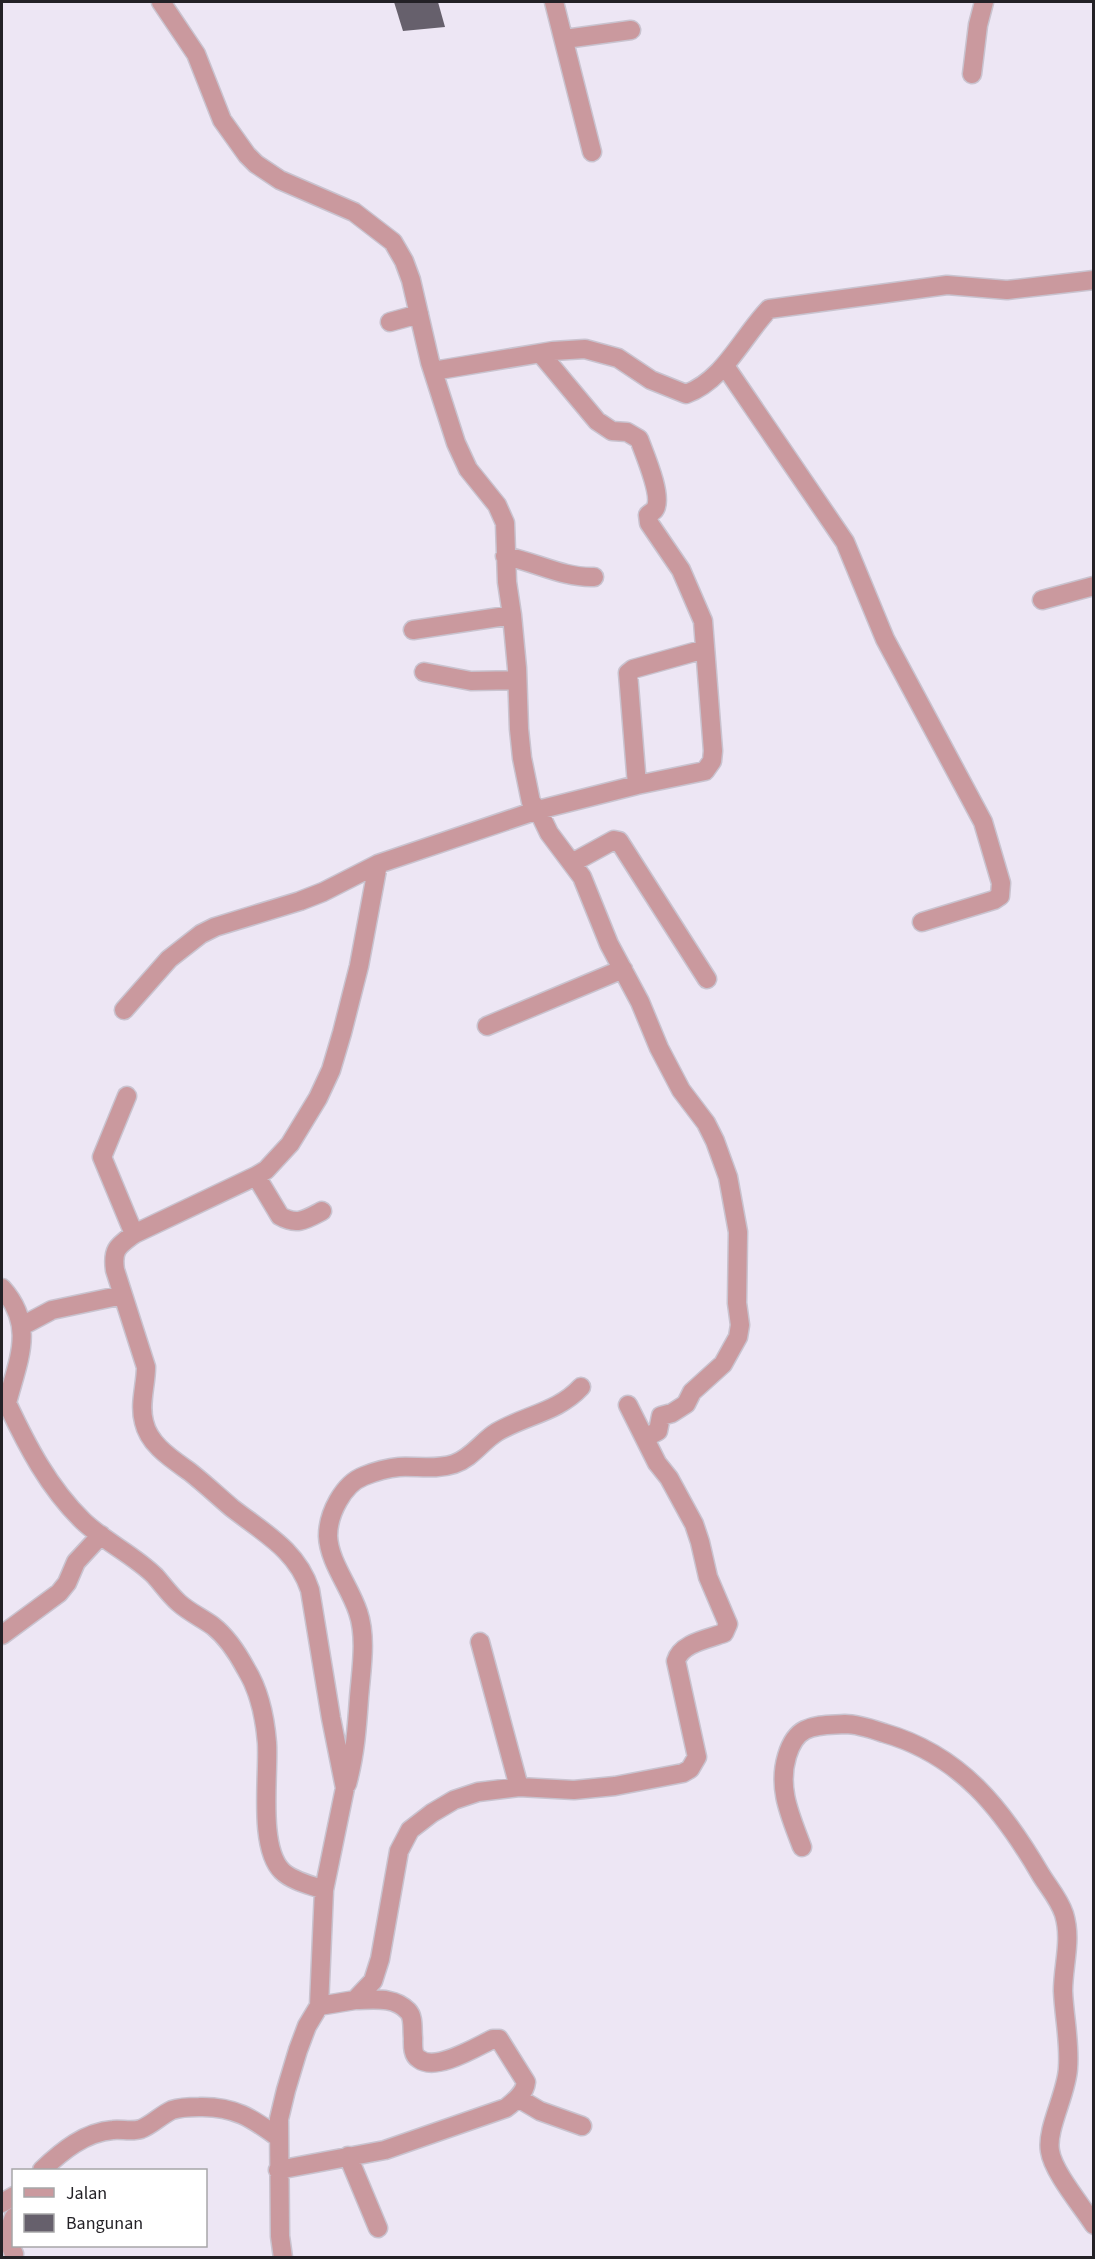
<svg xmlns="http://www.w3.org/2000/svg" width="1095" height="2259" font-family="'Source Sans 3',sans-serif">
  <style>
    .building { fill: #66606c }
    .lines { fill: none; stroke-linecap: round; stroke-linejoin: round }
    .minor-casing { stroke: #c9c3cf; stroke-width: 21 }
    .minor { stroke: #ca999e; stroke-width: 18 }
  </style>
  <rect width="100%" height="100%" fill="#ede6f4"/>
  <path class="building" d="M394,2H438L445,27L403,31Z"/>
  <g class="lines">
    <defs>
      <path id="minor" d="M161,2L196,54L222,120L247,155L256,164L280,180L354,212L393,242L404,261L411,280L430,362L456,443L468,469L497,505L505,523L507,582L512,615L517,668L519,729L522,758L531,802L538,810L549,833L582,877L609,944L640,1002L659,1048L681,1090L706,1123L715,1141L728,1177L738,1232L737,1303L740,1325L738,1337L723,1364L692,1392L686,1404L672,1413L661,1416L658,1431L645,1438
        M554,2L592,152
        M565,39L631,30
        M972,74L978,25L984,2
        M390,322L419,314
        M725,366L845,542L885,639L983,822L1001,883L1000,896L994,900L922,922
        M433,371L553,351L585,349L618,358L651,380L686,394C724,380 742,337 769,309L947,285L1007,290L1094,280
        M505,556C536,562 563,578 594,577
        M1042,600L1094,586
        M413,630L512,615
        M424,672L471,681L517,680
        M637,785L628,673L633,669L705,649
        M572,863L614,840L619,841L707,979
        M124,1010L169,959L201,934L215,927L300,901L323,892L378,864L538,810L637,785L705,771L712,761L713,751L703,621L681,570L649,523L648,515C649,514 655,510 655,509C663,496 644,453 639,439L627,432L612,431L597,421L541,354
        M487,1026L623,969
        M127,1096L102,1157L134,1234
        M256,1176L280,1216C297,1226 307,1219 322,1211
        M2,1288C36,1326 18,1360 7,1403
        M22,1326L52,1310L123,1295
        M2,1400L7,1403C27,1446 49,1488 83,1521C105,1542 134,1555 155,1576C163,1585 170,1595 179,1603C189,1612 202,1618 213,1626C227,1637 238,1654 246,1669C259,1690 265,1718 267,1743C269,1775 258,1847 282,1871C292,1881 311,1885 324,1890
        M2,1635L59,1593L67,1583L76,1562L101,1535
        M480,1642L519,1787
        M347,1784C355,1755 357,1727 359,1698C361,1671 367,1638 358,1612C350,1587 329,1562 328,1536C328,1514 343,1484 364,1476C374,1472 388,1468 399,1467C417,1466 436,1470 454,1464C472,1458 482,1441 497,1432C526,1415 558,1412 581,1387
        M802,1847C791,1817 777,1789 787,1756C790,1746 795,1735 805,1730C817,1724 831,1725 845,1724C858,1724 872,1729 884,1733C961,1755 1003,1810 1041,1875C1049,1888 1059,1899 1064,1914C1072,1940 1063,1965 1063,1991C1064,2016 1070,2042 1068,2068C1067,2093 1046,2129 1050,2151C1053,2172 1082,2206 1094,2225
        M319,2006L355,2000L373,1981L380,1959L399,1851L410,1830L432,1813L454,1800L478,1792L519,1787L574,1790L615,1786L683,1773L690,1769L697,1757L676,1661C681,1643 708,1639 724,1633L728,1624L708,1577L700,1542L694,1524L669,1478L657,1463L628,1405
        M518,2098L540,2111L582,2126
        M348,2156L378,2228
        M42,2170C62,2151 85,2132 113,2130C122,2129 132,2132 141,2129C152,2125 161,2115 172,2110C181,2107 190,2107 199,2107C234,2106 252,2118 279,2138
        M278,2170L385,2150L506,2108C515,2101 525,2093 526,2082L499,2039H493C476,2047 436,2072 419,2059C412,2055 413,2044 413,2038C412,2029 414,2017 408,2011C394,1996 373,2000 355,2000
        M2,2203L14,2196
        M14,2217C8,2231 7,2240 14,2254
        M283,2258L280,2236L279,2119L286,2090L298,2050L307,2026L319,2006L324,1890L345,1788L331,1718L310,1590C297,1550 264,1533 232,1508C218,1496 204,1483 190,1472C172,1459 149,1445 144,1422C139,1404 146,1385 146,1367L115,1270C112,1249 118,1246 134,1234L256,1176L266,1170L290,1144L318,1098L331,1070L342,1033L359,966L378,864"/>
    </defs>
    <use href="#minor" class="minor-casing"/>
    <use href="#minor" class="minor"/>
  </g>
  <rect width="1095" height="2259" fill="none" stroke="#232126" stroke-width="6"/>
  <rect x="12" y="2169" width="195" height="78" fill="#ffffff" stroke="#a7a6a8" stroke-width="1.5"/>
  <rect x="24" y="2188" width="30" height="9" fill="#ca999e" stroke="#a7a6a8" stroke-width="1.5"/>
  <text x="66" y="2199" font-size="18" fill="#232126">Jalan</text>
  <rect x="24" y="2214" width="30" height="18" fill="#66606c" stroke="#a7a6a8" stroke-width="1.5"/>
  <text x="66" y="2229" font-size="18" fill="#232126">Bangunan</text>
</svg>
